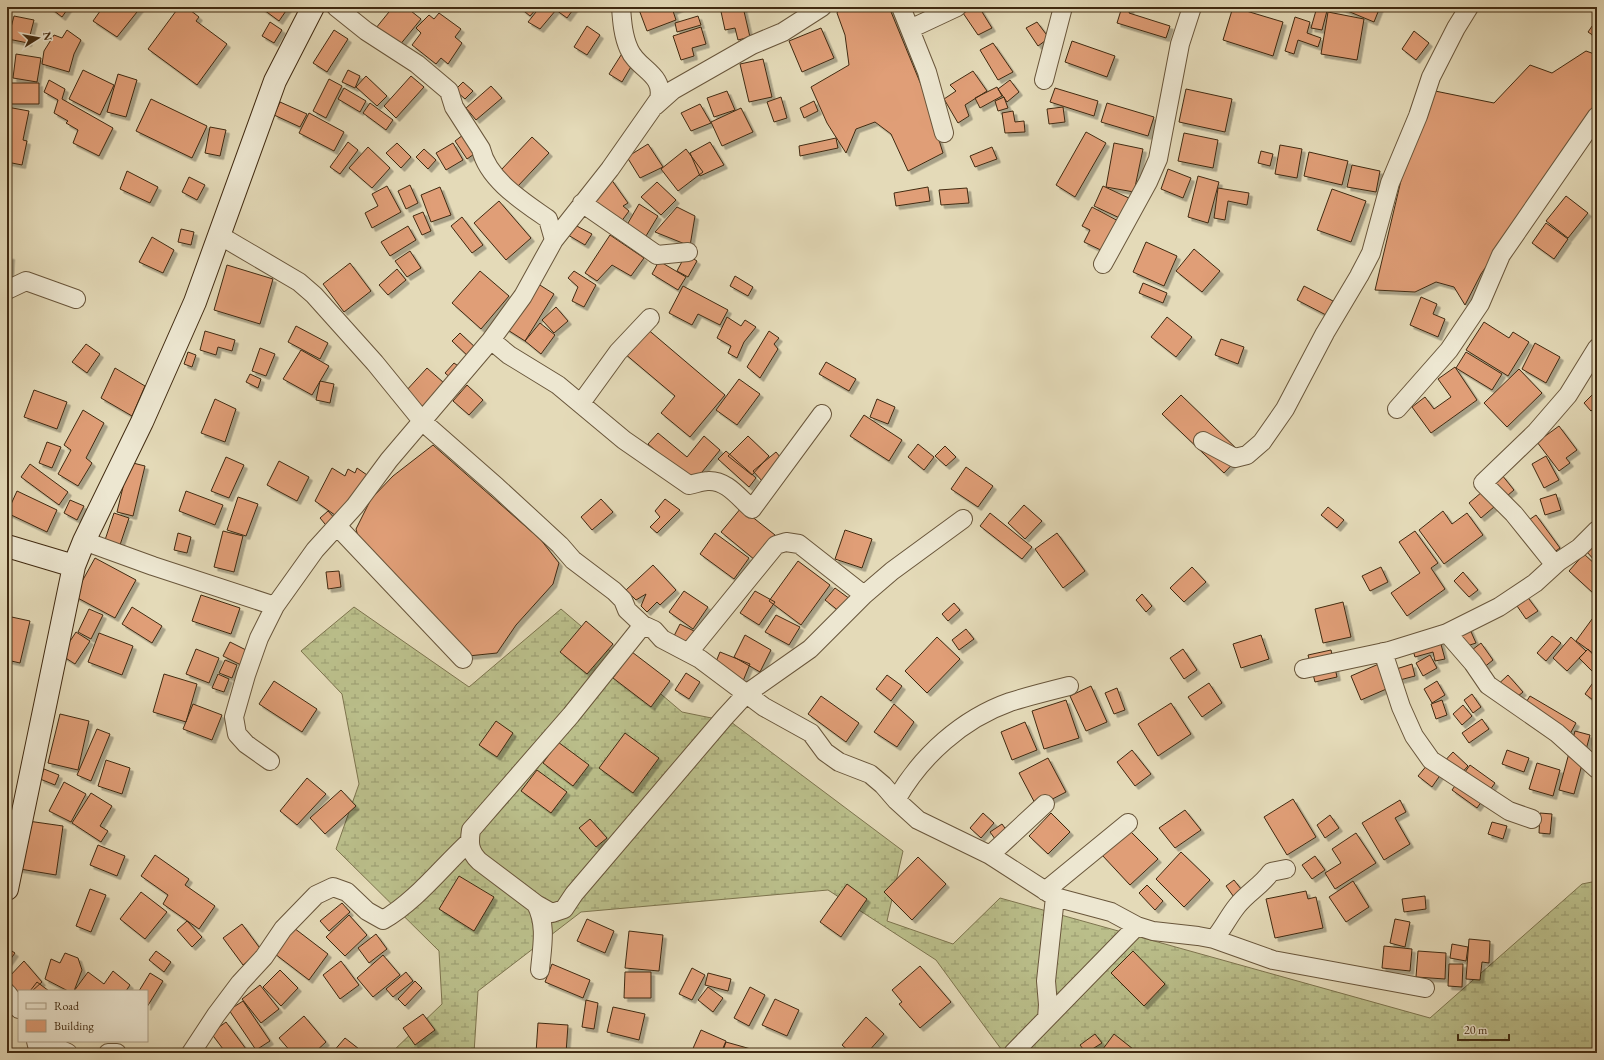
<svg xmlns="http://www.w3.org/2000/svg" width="1604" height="1060" font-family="'EB Garamond',serif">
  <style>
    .wetland { fill: url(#wetland-marsh); stroke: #7d744e }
    .building { fill: #e09e77; stroke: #402a11; filter: url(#shadow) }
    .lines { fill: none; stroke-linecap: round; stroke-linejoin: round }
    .street-casing { stroke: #69563b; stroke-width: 20 }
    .secondary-casing { stroke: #402a11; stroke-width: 24 }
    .street { stroke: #ede7d1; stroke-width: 18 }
    .secondary { stroke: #ede7d1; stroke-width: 22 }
  </style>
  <defs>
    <pattern id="wetland-marsh" width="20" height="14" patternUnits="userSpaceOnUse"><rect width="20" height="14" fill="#babe8a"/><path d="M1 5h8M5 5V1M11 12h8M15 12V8" fill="none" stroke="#999b6f"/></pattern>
    <filter id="shadow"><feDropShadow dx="3.5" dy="3.5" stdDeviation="0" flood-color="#0004"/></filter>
  </defs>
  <rect width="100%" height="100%" fill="#e4dab8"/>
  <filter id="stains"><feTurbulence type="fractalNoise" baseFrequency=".005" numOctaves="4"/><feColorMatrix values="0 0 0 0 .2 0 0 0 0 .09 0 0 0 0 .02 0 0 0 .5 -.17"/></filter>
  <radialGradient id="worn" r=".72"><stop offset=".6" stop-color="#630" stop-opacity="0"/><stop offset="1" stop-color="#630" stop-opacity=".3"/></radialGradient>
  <path class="wetland" d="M354,607L469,687L561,609L682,712L731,722L903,851L887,921L953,944L1000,898L1430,1018L1582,884L1597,881V1053H1004L936,960L828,890L581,912L478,991L474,1053H391L442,1004L439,951L336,849L359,784L342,694L301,651Z"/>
  <path class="building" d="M49,7H69L62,17Z
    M103,7H141L117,37L93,21Z
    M179,7H186L199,17L196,21L227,44L197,85L148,49Z
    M260,7H287L288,8L279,21Z
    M393,7H406L421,19L399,46L376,28Z
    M519,7H538L530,16Z
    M540,7H575L567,18L556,10L540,29L528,22Z
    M638,7H682L673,11L676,20L647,31Z
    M720,7H743L750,37L738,40L735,28L725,30Z
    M840,7H889L924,92L943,153L908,171L891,134L875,122L856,129L846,153L827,123L811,87L849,65L845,35L837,13Z
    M976,7H979L992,28L978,35L963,13Z
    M1122,7H1131L1129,13L1170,26L1166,38L1117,23Z
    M1233,7L1283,22L1273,56L1223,40Z
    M1317,7H1328L1322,30L1311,28Z
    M1338,7H1380L1374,22Z
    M1328,12L1364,19L1357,60L1321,54Z
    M439,13L461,29L455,37L462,43L448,64L441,58L436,64L412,45L421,33L416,28L429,15L434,19Z
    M14,16L34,20L28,43L8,39Z
    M698,16L701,25L677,32L675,23Z
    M1295,17L1310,22L1307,33L1321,38L1318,47L1298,40L1294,54L1285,51Z
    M1597,19V38L1588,32Z
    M270,22L282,30L274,43L262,36Z
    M1037,22L1049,38L1038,46L1026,28Z
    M587,26L600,35L587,55L574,47Z
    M701,27L706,44L692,48L694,56L681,60L673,36Z
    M821,28L834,58L802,72L789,41Z
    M67,30L81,40L74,54L69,72L42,64L44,51L54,35L62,38Z
    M334,30L348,39L327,72L313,63Z
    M1414,31L1429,43L1416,60L1402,49Z
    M1072,41L1115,56L1107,77L1065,62Z
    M993,43L1013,72L998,80L980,50Z
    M1586,51L1597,55V110L1504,240L1481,274L1465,305L1454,287L1436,282L1415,292L1375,290L1403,172L1435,91L1494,103L1530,65L1552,73Z
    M623,52L635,60L622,82L609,74Z
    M16,54L41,58L37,82L13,78Z
    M763,59L772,97L749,102L740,64Z
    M83,70L114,85L100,115L69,99Z
    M348,70L360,76L355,88L342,82Z
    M973,71L987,91L965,105L969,116L958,123L944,99L956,91L950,85Z
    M118,74L137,80L126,117L107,112Z
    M366,76L387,96L377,106L356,87Z
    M411,76L424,87L396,118L384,106Z
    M329,79L342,86L326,118L313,111Z
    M49,80L65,89L62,99L113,128L99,156L73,143L78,130L66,123L68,121L54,113L58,100L44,92Z
    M1010,80L1019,92L1007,102L998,89Z
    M463,82L473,91L465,99L455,90Z
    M9,83H39V104H9Z
    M491,86L502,98L476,120L466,108Z
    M997,87L1002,96L980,108L975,98Z
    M344,88L366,101L360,112L338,99Z
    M1055,88L1098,101L1094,116L1050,102Z
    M1186,89L1232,99L1225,132L1179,122Z
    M727,91L735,110L714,117L707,98Z
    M781,97L787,118L774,122L767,102Z
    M1004,97L1008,108L998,111L995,101Z
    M151,99L207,126L192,158L136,131Z
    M814,101L818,111L804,118L800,108Z
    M280,102L307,114L300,127L274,115Z
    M370,103L393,120L386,130L363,113Z
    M1107,103L1154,117L1148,136L1101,122Z
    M700,104L711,123L691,131L681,113Z
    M7,107L29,111L23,140L27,141L22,165L7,162Z
    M1063,107L1065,122L1049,124L1047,109Z
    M741,108L753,132L722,146L711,122Z
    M1013,111L1015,122L1024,121L1025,132L1005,133L1002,113Z
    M309,113L344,132L334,151L299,133Z
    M210,127L226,130L220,156L205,153Z
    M467,132L480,150L467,159L455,141Z
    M1086,132L1106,143L1075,197L1056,185Z
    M1184,133L1218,140L1213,168L1178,161Z
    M532,137L549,153L518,186L501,170Z
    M836,138L838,148L800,156L799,146Z
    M348,142L358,150L340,174L330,167Z
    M710,142L724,165L700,176L690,153Z
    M397,143L411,157L401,168L386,153Z
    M453,143L463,160L446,170L436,153Z
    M1114,143L1143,149L1134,192L1106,187Z
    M648,144L663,167L640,178L627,157Z
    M1280,145L1302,149L1297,178L1275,174Z
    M368,147L390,168L372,188L349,168Z
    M992,147L997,159L975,167L970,156Z
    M424,149L436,160L428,169L416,157Z
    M686,149L703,172L678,191L661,169Z
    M1261,151L1273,154L1270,166L1258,163Z
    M1309,152L1348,161L1342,185L1304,176Z
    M1352,165L1380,171L1376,192L1347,187Z
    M1168,169L1191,178L1183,198L1161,189Z
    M127,171L158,187L150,203L120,189Z
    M1198,176L1219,182L1208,223L1188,217Z
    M189,177L205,185L197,200L182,192Z
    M611,179L628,203L623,206L629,211L618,226L586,210Z
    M657,182L676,200L661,215L641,197Z
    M410,185L418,203L406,209L398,191Z
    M387,186L401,212L372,228L365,213L378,206L372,194Z
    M1103,186L1133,200L1124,220L1094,206Z
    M440,187L451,215L431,222L421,195Z
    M928,187L930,201L896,206L894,193Z
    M967,188L969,203L941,205L939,190Z
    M1218,188L1249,193L1247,205L1228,201L1225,220L1214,218Z
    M1332,189L1366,201L1351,242L1317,230Z
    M1566,196L1588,213L1568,238L1546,221Z
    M499,201L531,238L506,260L474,223Z
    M639,204L658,216L643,241L624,230Z
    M677,207L695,216L690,246L655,232Z
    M1092,207L1122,223L1107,253L1084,242L1090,230L1082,226Z
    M423,212L431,231L422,235L413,216Z
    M462,217L483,245L472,253L451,226Z
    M1546,223L1568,239L1554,259L1532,243Z
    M573,224L592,234L585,245L568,235Z
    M408,226L416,240L390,256L381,242Z
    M181,229L194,232L191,245L178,242Z
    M610,235L644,258L631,276L612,265L597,281L585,273Z
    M152,237L174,250L163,273L139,262Z
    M1146,242L1177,256L1164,286L1133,272Z
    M1194,249L1220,271L1202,292L1176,271Z
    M410,251L421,268L407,277L395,261Z
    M686,254L697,261L688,277L677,271Z
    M7,256H11L10,274H7Z
    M659,261L686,277L678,290L652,274Z
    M350,263L371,291L344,312L323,284Z
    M227,265L273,279L260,324L214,310Z
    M397,269L406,280L388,295L379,285Z
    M480,271L509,296L481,329L452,303Z
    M574,271L596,285L584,307L572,301L578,287L568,278Z
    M735,276L753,287L748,296L730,286Z
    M532,280L554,294L525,341L503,327Z
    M1143,283L1167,293L1163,303L1139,293Z
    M683,286L728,310L720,325L698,314L692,325L669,313Z
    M1304,286L1333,301L1326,315L1297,300Z
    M1421,297L1437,304L1433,314L1445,319L1438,337L1410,325Z
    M556,307L568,321L554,333L542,320Z
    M727,317L741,326L745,320L756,327L744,342L737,358L728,353L731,346L717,338Z
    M1167,317L1192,337L1176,357L1151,337Z
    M639,322L725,395L690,437L661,413L675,396L618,348Z
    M1484,322L1509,338L1513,332L1529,342L1508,376L1466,350Z
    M540,323L555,335L541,354L525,341Z
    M296,326L328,343L320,359L288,342Z
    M205,331L235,340L232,351L218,347L216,355L200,350Z
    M769,331L779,338L774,344L778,349L760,378L747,367Z
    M460,333L479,351L471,359L452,341Z
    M1221,339L1244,347L1238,364L1215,355Z
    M1535,343L1560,357L1546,383L1522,369Z
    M86,344L100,354L87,373L72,362Z
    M260,348L275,354L266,376L252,371Z
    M301,350L329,366L312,395L283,379Z
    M188,352L196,355L192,367L184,364Z
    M1466,352L1502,374L1492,390L1456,368Z
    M826,362L856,379L849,391L819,374Z
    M454,363L461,368L452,379L445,373Z
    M1455,367L1477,400L1431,433L1412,407L1425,397L1434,409L1451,397L1438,379Z
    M115,368L145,386L132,416L101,398Z
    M427,368L444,383L422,408L405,392Z
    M1519,369L1542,393L1507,427L1484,403Z
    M250,374L261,379L258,388L246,382Z
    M739,379L760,394L737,425L716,410Z
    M320,381L334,384L330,403L316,400Z
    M467,385L483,400L469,415L453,401Z
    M34,390L67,402L57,429L24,417Z
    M1597,390V405L1591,411L1584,403Z
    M1181,395L1242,454L1224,473L1162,414Z
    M215,399L236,409L225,442L201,433Z
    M877,399L895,407L888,424L870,417Z
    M83,410L104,423L86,458L92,463L78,486L58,474L71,450L64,445Z
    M864,415L902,440L889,461L850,436Z
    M1559,426L1577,450L1566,458L1570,463L1559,471L1537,442Z
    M658,433L687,457L704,436L720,450L693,483L648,444Z
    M748,436L769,456L752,475L728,456Z
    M47,442L61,447L52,468L39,463Z
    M918,444L934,457L924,470L908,457Z
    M433,445L541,540L559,563L553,584L516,625L497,653L468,656L363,556L356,529L371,499L393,476Z
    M945,446L956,457L946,466L935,456Z
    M726,451L756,478L749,487L718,459Z
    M776,452L785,463L763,482L753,471Z
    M1546,456L1559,480L1544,488L1532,464Z
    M226,457L244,465L229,498L211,491Z
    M279,461L309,477L297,501L267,485Z
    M129,462L145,466L133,516L117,512Z
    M30,464L68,492L59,505L21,477Z
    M966,467L993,486L978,507L951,489Z
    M332,468L345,476L348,469L355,473L357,468L370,477L342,520L315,501Z
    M1502,475L1514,490L1481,518L1469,503Z
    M17,491L57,510L47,532L7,513Z
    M186,491L223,505L215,525L179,511Z
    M1556,494L1561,510L1545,515L1540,499Z
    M238,497L258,504L246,536L227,530Z
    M601,499L613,512L592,530L581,517Z
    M665,499L680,510L657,533L650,527L660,517L655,511Z
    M70,500L84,506L77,520L64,513Z
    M1024,505L1042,521L1025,539L1008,523Z
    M1328,507L1344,520L1337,528L1321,515Z
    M741,508L775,535L755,560L721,532Z
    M328,511L338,522L330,530L320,518Z
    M1443,511L1452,524L1467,513L1483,535L1444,564L1419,530Z
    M114,513L129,518L118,551L103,546Z
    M990,513L1032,547L1022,559L980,526Z
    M1536,515L1560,548L1550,555L1526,522Z
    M845,530L872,539L862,568L835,559Z
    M223,531L243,536L234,572L214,567Z
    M1415,531L1438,563L1431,568L1445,589L1407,616L1391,593L1420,573L1399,542Z
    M178,533L191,537L187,553L174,550Z
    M715,533L749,558L734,579L700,554Z
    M1057,533L1085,571L1063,588L1035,549Z
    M1595,543L1597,545V563L1586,551Z
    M1584,554L1597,566V589L1593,593L1569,571Z
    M95,558L136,580L115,618L74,596Z
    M798,561L830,585L801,625L769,601Z
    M653,565L676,590L660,605L657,602L647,612L641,606L646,594L636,600L626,590Z
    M1192,567L1206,582L1184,602L1170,588Z
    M1381,567L1388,582L1370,591L1362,576Z
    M339,571L341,587L328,589L326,572Z
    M1463,572L1478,590L1469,597L1454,581Z
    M835,588L850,599L840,612L825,600Z
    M684,591L708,607L693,629L669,612Z
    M755,591L775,602L759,625L740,613Z
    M1142,594L1152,606L1146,612L1136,600Z
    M201,595L240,608L231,634L192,621Z
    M1526,595L1538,611L1526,619L1515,603Z
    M1343,602L1351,637L1323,643L1315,609Z
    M954,603L960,610L948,621L942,614Z
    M132,607L162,626L152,643L122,624Z
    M89,609L103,615L91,639L78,632Z
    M776,615L800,627L789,645L765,632Z
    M1595,615L1597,616V656L1576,641Z
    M7,616L30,621L20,663L7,660Z
    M586,621L613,644L587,674L560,652Z
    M680,624L694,631L686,647L672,640Z
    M1468,625L1476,643L1464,647L1457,629Z
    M966,629L974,639L959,650L952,640Z
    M76,632L90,641L75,664L61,655Z
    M99,633L133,646L122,675L88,662Z
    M745,635L771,650L760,672L734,657Z
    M1261,635L1269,659L1241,668L1233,644Z
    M1552,636L1561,643L1546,661L1537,653Z
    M937,637L960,659L927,693L905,671Z
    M1439,637L1445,659L1435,661L1433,652L1415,657L1411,644Z
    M1571,637L1586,651L1567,671L1553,658Z
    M230,642L248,651L241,665L223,656Z
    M1481,643L1493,660L1472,677L1459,660Z
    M196,649L219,658L209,683L186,674Z
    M1183,649L1197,670L1184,679L1170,658Z
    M1588,649L1597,659L1596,675L1579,658Z
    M1331,650L1337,677L1315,682L1308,655Z
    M632,652L670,681L651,707L613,678Z
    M720,652L750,664L743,681L713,669Z
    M1430,655L1437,668L1423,676L1416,663Z
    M225,660L237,665L232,678L219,673Z
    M1381,663L1391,687L1361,700L1351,676Z
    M1412,664L1415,676L1396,681L1393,670Z
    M686,673L700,682L689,699L675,690Z
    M164,674L197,684L186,722L153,712Z
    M218,674L229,679L224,692L212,688Z
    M887,675L902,686L891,701L876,689Z
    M1508,675L1523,692L1506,706L1492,690Z
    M1597,677V703L1585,694Z
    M274,681L317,709L302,732L259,704Z
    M1437,681L1445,695L1432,703L1424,689Z
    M1209,683L1222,703L1202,717L1188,697Z
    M1091,686L1107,722L1086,731L1070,696Z
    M1117,688L1125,710L1114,714L1105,693Z
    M1472,694L1481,707L1473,713L1464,700Z
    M821,696L859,723L846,742L808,714Z
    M1530,696L1576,723L1565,743L1518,715Z
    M1066,700L1079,738L1044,749L1032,711Z
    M1442,700L1447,715L1436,719L1431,704Z
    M1171,703L1191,734L1158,756L1138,724Z
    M193,704L222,715L212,740L183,729Z
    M894,704L914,722L897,747L874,732Z
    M1463,705L1472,716L1462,725L1453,714Z
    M60,714L89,721L78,770L48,763Z
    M1482,719L1489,729L1469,743L1462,733Z
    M496,721L513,733L497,757L479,745Z
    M1025,722L1037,750L1012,760L1001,732Z
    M97,729L110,734L91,781L77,775Z
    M1575,731L1590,735L1574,794L1559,790Z
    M625,733L659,758L633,793L599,768Z
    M558,742L589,765L573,786L543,763Z
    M1132,750L1151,774L1135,786L1117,762Z
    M1507,750L1529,758L1524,772L1502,764Z
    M1453,752L1468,766L1456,779L1441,765Z
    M1048,758L1066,792L1037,807L1019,773Z
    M106,760L130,768L122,794L98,786Z
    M1537,763L1560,770L1553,796L1529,789Z
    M1428,764L1441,774L1432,787L1418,776Z
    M1470,765L1495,783L1477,808L1452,790Z
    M44,769L59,775L55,785L40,779Z
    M537,770L567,792L551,813L521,791Z
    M307,778L326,794L297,825L280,811Z
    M64,782L86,794L71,822L49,811Z
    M341,790L356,806L325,834L310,818Z
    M91,793L112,806L100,826L108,831L101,842L72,823Z
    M1293,799L1316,837L1287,855L1264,817Z
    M1400,800L1406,812L1395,818L1410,844L1384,860L1362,823Z
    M1185,810L1201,830L1175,848L1159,828Z
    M983,813L994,823L981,838L970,828Z
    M1051,813L1070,832L1048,854L1029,836Z
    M1540,813L1552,814L1550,834L1539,833Z
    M1330,815L1339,828L1325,838L1317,825Z
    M590,819L607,838L596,847L579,828Z
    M21,820L63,826L56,875L14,868Z
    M1492,822L1507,826L1503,839L1488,834Z
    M1002,824L1010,835L998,843L990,832Z
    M1129,830L1158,859L1130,885L1102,855Z
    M1356,833L1376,863L1335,889L1325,873L1341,863L1332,849Z
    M98,845L125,856L117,876L90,865Z
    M1181,852L1210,880L1184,907L1156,879Z
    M155,855L189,879L185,885L215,906L199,929L163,904L168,895L141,876Z
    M1315,856L1325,870L1312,879L1302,865Z
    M918,857L946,884L912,920L884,892Z
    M459,876L494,897L474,931L439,909Z
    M1234,880L1245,894L1236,900L1226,886Z
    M1353,881L1369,907L1346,922L1329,897Z
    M847,884L867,899L841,937L820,922Z
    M1147,885L1163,901L1155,910L1139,893Z
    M90,889L106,895L91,932L76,926Z
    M1306,891L1308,899L1316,897L1323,928L1275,938L1266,899Z
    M141,892L167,912L145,939L120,919Z
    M1425,896L1426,909L1404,912L1402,899Z
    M342,903L350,912L329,931L320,921Z
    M349,915L367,935L345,956L326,937Z
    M587,919L614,931L605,953L577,941Z
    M1395,919L1410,922L1405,947L1390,943Z
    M187,921L202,937L192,947L177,930Z
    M242,924L262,951L243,965L223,938Z
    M294,928L328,954L309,980L275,954Z
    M629,931L663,935L659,971L625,968Z
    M376,934L387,949L369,963L358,948Z
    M1469,939L1490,941L1489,963L1482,962L1480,980L1466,979Z
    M1452,944L1468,947L1466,961L1450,958Z
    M1384,946L1412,949L1410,971L1382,968Z
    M7,948L15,953L7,964Z
    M156,951L171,962L164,972L149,960Z
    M1133,951L1165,984L1144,1006L1111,973Z
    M1418,951L1446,953L1445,979L1416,977Z
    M65,953L78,958L82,970L74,991H68L45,979L51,959L60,963Z
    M383,955L400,975L373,997L357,978Z
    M24,961L42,982L32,991H19V993L7,979Z
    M341,961L359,985L340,999L323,975Z
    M552,964L590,980L583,998L545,982Z
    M1449,964H1463L1462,987L1448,986Z
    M920,966L951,1002L920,1028L899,1004L902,1002L892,990Z
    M692,968L705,975L692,1000L679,994Z
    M280,970L298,988L281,1006L263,987Z
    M113,971L130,985L126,991H74L88,972L104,984Z
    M406,972L413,981L393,997L386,989Z
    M625,972H651V998H624Z
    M150,973L163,981L147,1007V991H139Z
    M708,973L731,979L728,991L705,985Z
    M415,981L422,988L405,1006L398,999Z
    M37,982L49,991H30Z
    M260,985L279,1009L261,1023L242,999Z
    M708,987L723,998L713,1012L698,1000Z
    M750,987L765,995L749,1026L734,1018Z
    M775,999L799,1010L787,1036L762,1025Z
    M586,1000L598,1003L594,1029L582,1027Z
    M243,1001L270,1041L256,1050L229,1010Z
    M613,1007L645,1014L639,1040L607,1032Z
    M423,1014L435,1030L415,1045L403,1028Z
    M304,1016L326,1042L314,1053H292L279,1038Z
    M866,1017L884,1034L867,1053H851L842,1045Z
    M226,1022L249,1053H226L211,1033Z
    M538,1023L568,1025L566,1053H536Z
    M701,1030L726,1041L721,1053H691Z
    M1095,1034L1102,1043L1086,1053L1080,1045Z
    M1114,1034L1138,1053H1100Z
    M345,1038L359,1049L356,1053H332Z
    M726,1042L758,1051L757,1053H722Z"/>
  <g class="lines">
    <defs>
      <path id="street" d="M336,7L366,31L417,64L449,91L454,107L481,149C488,180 524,202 548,219L554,240
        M621,7C622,21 623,36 629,49C637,69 665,74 659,99L610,169L554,240L523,296L491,340L509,355L558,385L624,440L689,485C695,484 702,481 708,481C727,480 739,498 752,509L822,414
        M901,7L927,72L944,133
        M910,29L957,7
        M1044,80L1063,7
        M655,106L673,90L752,45L783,32L822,7
        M582,203L657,255L688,252
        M219,235L299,282L314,295L375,363L423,422L497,487L560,545L573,560L614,591L623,600L627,610L643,625L654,630L662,639L700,659L764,707L811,733L825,752L839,762L870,774L883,785L896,800L918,820L990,855L1055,897L1111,912L1137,926L1153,931L1198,936L1214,939C1223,929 1228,917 1237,906C1247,893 1261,886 1271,872L1286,869
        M1103,264L1148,182L1158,159L1180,44L1192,7
        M7,290L26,281L76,299
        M581,403L618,352L650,318
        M1397,409L1449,350L1480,304L1501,255L1597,116
        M1203,441L1235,458L1247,455L1262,442L1285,409L1325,333L1359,276L1371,253L1390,183L1418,116L1431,77L1456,28L1469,7
        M337,526L463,659
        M84,541L153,566L275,606
        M1555,565L1514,514L1483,483L1536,432L1568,395L1597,348
        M1447,633L1473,663L1488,685L1557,733L1597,769
        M689,652L776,545L786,542L799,544L864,595
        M1383,652L1401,707L1414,736L1431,760L1509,811L1532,819
        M1304,669L1389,651L1447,633L1499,607L1535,583L1558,562L1579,548L1597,530
        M270,761L246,744L237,734L234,717L246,675L259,638L275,606L315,550L355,506L389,460L491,340
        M896,800C921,756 962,719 1010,702C1029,696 1049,691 1069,686
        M990,855L1045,804
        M1045,891L1128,823
        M536,904L552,913L564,909L574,894L724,718L746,694L810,649L864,595L892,571L963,519
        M1214,939L1273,960L1425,988
        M540,970C542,947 547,925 536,904L479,861C469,851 469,843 471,830L571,715L643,625
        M7,993L19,1009
        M1047,1018L1048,1005L1046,981L1055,897
        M36,1041L39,1053
        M49,1041L55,1047L68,1053
        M108,1053H117
        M191,1053L216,1015L240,983L264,957L283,929L316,895L333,887L347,892L367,911L383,920C416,901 441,868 469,842
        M1013,1053L1137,926"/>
      <path id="secondary" d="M7,546L74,566
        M7,889L74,566L84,541L142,422L195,302L275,81L313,7"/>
    </defs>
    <use href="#street" class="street-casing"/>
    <use href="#secondary" class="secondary-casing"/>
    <use href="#street" class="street"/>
    <use href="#secondary" class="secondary"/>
  </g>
  <rect width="1604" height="1060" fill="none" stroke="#e4dab8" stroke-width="24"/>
  <rect x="8" y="8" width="1588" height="1044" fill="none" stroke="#402a11" stroke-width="2"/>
  <rect x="12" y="12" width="1580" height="1036" fill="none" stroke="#402a11"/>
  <rect x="18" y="990" width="130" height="52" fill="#ede7d1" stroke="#a89b84"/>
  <rect x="26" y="1003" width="20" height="6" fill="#ede7d1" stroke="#a89b84"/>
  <text x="54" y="1010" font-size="12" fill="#402a11">Road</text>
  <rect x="26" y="1020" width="20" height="12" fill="#e09e77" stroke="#a89b84"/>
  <text x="54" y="1030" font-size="12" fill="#402a11">Building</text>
  <g transform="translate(38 38) rotate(79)" stroke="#ede7d1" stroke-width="3" paint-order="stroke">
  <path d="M0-3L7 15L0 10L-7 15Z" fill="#402a11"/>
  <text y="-6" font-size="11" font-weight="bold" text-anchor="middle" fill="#402a11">N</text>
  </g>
  <path d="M1458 1034v6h51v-6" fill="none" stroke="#402a11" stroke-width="2"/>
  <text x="1464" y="1034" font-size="12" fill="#402a11" stroke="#ede7d1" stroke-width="3" paint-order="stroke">20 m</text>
  <rect width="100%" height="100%" filter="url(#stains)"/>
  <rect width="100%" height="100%" fill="url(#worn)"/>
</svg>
